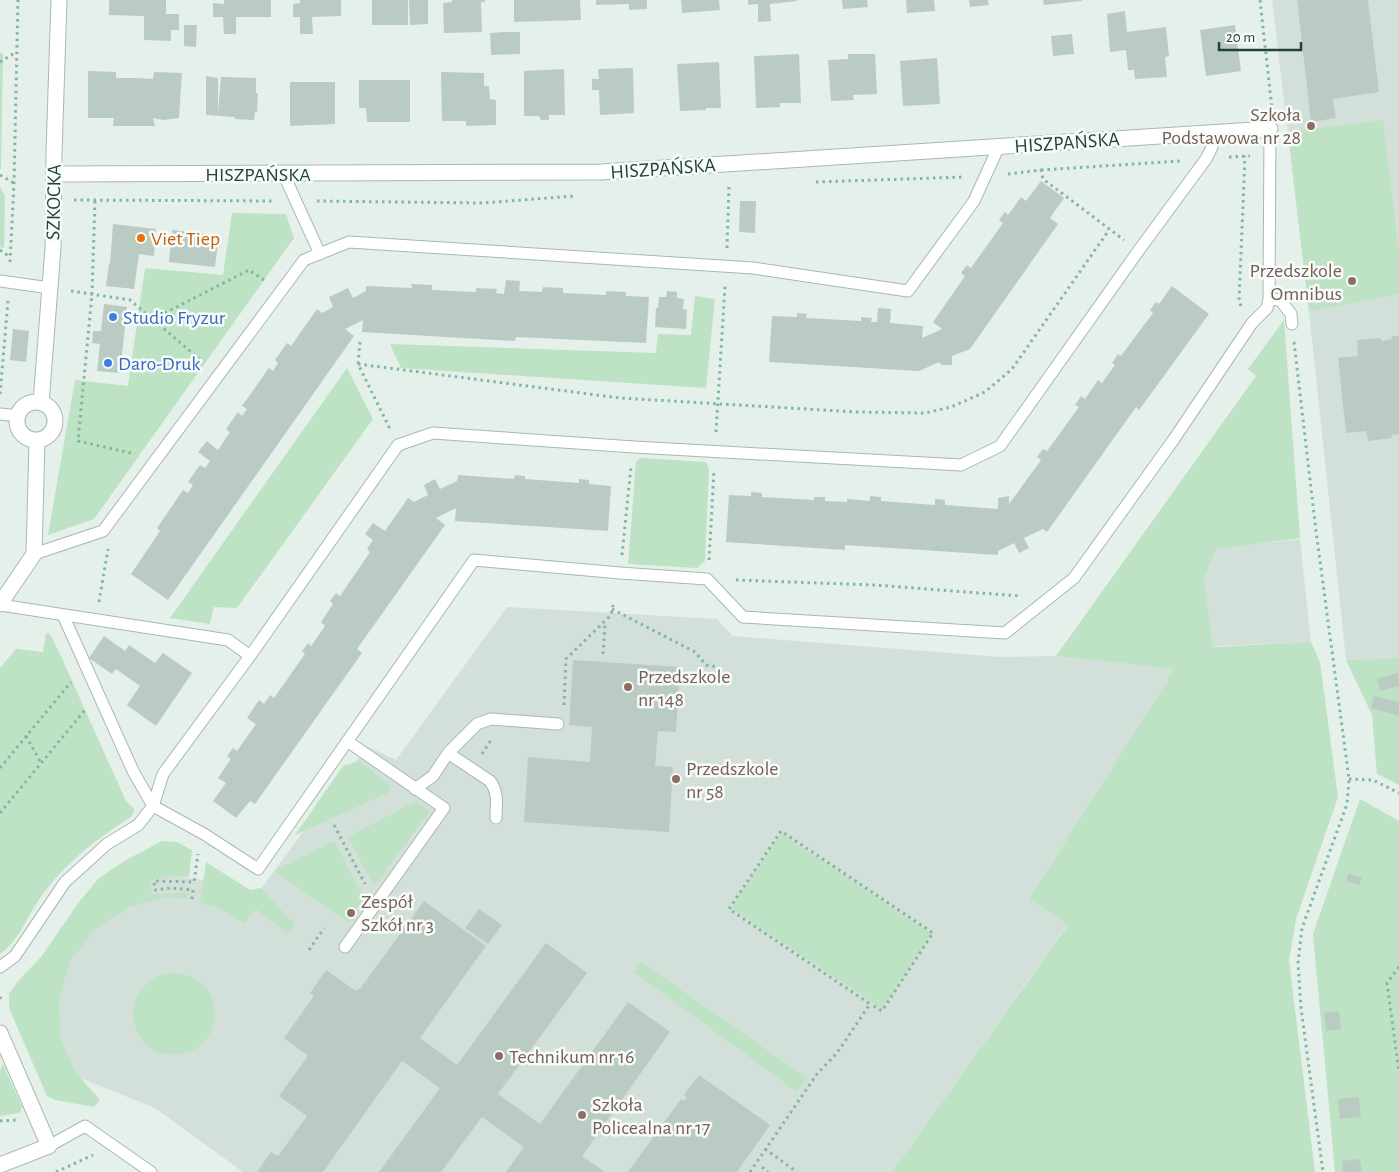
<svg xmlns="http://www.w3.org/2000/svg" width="1399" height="1172" font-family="'Alegreya Sans',sans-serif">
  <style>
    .built { fill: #d3e0d9 }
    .green { fill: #bde2c4 }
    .building { fill: #bacbc3 }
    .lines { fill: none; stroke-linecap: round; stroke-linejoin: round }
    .service-casing { stroke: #a7b9b1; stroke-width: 13 }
    .minor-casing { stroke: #a7b9b1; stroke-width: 17 }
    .path { stroke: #83b6a2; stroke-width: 3; stroke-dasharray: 2.5 4; stroke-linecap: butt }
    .service { stroke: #fff; stroke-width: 11 }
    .minor { stroke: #fff; stroke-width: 15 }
    .education-dot { fill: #8d6e63; stroke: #f7fbf9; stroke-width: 2 }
    .food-dot { fill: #e8710a; stroke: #f7fbf9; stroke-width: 2 }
    .shop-dot { fill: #3f7fe0; stroke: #f7fbf9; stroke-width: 2 }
    .labels { text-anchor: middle; stroke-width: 5; stroke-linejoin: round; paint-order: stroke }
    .education-label { font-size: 20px; fill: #785e54; stroke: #f7fbf9; text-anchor: start }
    .street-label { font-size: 20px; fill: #224438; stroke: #f7fbf9 }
    .food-label { font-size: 20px; fill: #c56008; stroke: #f7fbf9; text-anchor: start }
    .shop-label { font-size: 20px; fill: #366cbe; stroke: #f7fbf9; text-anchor: start }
  </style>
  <rect width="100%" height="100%" fill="#e5f0ea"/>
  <path class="built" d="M1272,0H1399V658L1346,660L1309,311Z
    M1300,539L1311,642L1213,646L1204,577L1215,548Z
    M507,607L717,619L733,636L1001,657L1056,656L1176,669L1029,899L1068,924L892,1172H243L155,1108L45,1064L70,936L155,878L168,876L199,879L252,901L367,746L396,760Z"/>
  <path class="green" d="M0,53H3L1,169H0Z
    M1383,120L1399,252V294L1309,311L1288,132Z
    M0,187L5,196L4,248L0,247Z
    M232,213L286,214L294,238L94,519L48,535L75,380L128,386L145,268L223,275Z
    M695,296L715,299L706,388L401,368L390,344L656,353L658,334L691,335Z
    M1284,320L1300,538L1216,549L1204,577L1213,647L1311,642L1320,662L1338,797L1296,919L1289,960L1315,1172H892L1068,925L1029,899L1175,669L1056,656L1256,376L1248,369Z
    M347,368L373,419L237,608L214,607L210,624L170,618Z
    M640,458L706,462L709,469L705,561L697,568L628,564L636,462Z
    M46,633L50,634L60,654L126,801L135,810L131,817C96,839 64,864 40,898C27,916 19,941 0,954V668L16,649L43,652Z
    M1399,658V785L1377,774L1372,715L1346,660Z
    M359,761L389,784L390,792L295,835L343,766Z
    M1360,799L1399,821V1172H1335L1313,934Z
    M416,801L430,811L374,886L348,837Z
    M781,833L932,934L882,1009L731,908Z
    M162,841L177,842L192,850L189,877C176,877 162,875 150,881L152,894L189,893L186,899L163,897L130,907L96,928L71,960L59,997L60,1037L74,1070L100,1100L94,1107L55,1100L47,1096L9,1008V994L18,981L41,957L79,902L99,878L126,860Z
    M334,841L364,898L348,922L274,871Z
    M206,862L250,890L261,888L295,925L288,934L256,909L244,923L220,909L200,902Z
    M641,962L807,1078L797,1092L634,972Z
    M133 1014a41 41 0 1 1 82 0a41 41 0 1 1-82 0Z
    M3,1064L22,1107L21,1111L19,1113L0,1116V1071Z"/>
  <path class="building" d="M109,0H166V14H179V30H171V41L144,40V16L109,15Z
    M224,0H271V17H236V34H224L223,17H213V3L224,4Z
    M300,0H341V16L312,17L313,34H300V17H293V4L300,3Z
    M372,0H408V25H372Z
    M409,0H428V24L410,25Z
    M452,0H485V2H481L482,32L444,33L443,3L452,2Z
    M514,0H580L581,20L514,22Z
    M596,0H647V9L629,10V4L596,5Z
    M681,0H719L720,10L682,13Z
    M748,0H797V1L770,4L771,21L758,22V4L748,5Z
    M842,0H867L868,7L843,9Z
    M906,0H934L935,11L907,13Z
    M969,0H988L989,5L970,7Z
    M1043,0H1082V1L1044,5Z
    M1297,0H1368L1379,92L1333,99L1336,118L1311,122Z
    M1125,11L1127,32L1166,27L1169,56L1165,57L1167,77L1135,79L1134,70H1128L1126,50L1110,52L1107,14Z
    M184,25H197L196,47L184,46Z
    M1235,25L1241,71L1206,76L1200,30Z
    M505,32H520V54L491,55L490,33Z
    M1072,34L1074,54L1053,56L1051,36Z
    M799,54L801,103H780V107L756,108L754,56Z
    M848,54H875L877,94L853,95L854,100L831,101L828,60L848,59Z
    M937,58L940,104L903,106L900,61Z
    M719,62L721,108H706V110L680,111L677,64Z
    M633,68L634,113L600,115L599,90H592V79H599L598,69Z
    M564,69L565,115H549V120H541L539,116H524V71Z
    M88,71L116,72V78H136L153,79L154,72L182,73L179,118L163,120L153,118L155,126H113L114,118H88Z
    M441,72L484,73V86H489L490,99L496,100V125L466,126V121H442Z
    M206,76L218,78V113L221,77L256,78V93H258L257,112H255L254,120L235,119V117L206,115Z
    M359,80H410V122H367L366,108H359Z
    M290,82H335V124L290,126Z
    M1041,181L1064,198L1050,218L1058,224L970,349L952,356V365H942L939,362L919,371L769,362L772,316L797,317V313L807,314L806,318L861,321V317L872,318L871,322H877L878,308L891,309L890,323L923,326L922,338L942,329L933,322L965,276L961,273L967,265L971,268L1003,223L999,220L1005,212L1008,215L1021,197L1026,201Z
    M740,201H756L755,233L739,232Z
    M113,224L156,229L154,256L139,254L134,289L106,286L109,264H110Z
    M172,230L208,234L218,242L215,267L169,262Z
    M506,280L520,281L519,291L542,292L543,287L563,288V293L606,295V291L626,292V296L649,297L646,343L516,337L515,341L362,332L363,320L345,329L354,336L168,600L131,574L160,531L157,528L183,490L188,493L193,485L188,482L200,465L205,468L210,461L198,452L207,441L218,450L230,432L226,429L238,412L242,416L247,409L242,406L269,368L273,371L278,363L275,360L287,343L291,346L317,309L322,313L333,307L329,297L348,288L353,298L366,291V286L412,288L411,284L432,285V290L476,292V288L497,289L496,293L504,294Z
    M1172,286L1209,314L1139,410L1136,407L1047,532L1043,529L1024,538L1029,548L1019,553L1014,543L998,551V555L845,545V550L726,542L729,495L751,496V492L762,493V497L814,500V497H825V501L847,502V499L870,501V496L881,497V501L935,505V499L945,500V505L998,509V498L1009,496V504L1041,460L1037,457L1043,449L1047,451L1079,407L1075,405L1081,396L1085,399L1098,380L1102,383L1115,365L1112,363L1118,354L1121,356L1153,313L1150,310L1156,302L1159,304Z
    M667,291L677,292V298L684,299L683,309L687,310L686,329L655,327L656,308H658L659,297H666Z
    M104,304L127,307L120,373L97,371L100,344L92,343L93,331H101Z
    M13,329L29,331L26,362L10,360Z
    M1391,336H1399V434L1392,435V438L1368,441L1366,431L1346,433L1338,358L1358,356L1357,340L1381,338V341L1392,339Z
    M458,475L514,479L515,475L525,476V479L579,483V479L589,480V484L611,486L608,531L455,521L456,508L436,518L445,525L357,649L362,653L255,804L250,801L236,818L213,801L226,783L218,778L231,759L227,756L233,748L237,751L256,724L247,718L259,700L264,704L270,695L274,698L305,654L302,651L308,643L311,646L325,626L321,622L333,604L330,601L336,593L340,596L370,552L367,549L373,540L365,534L373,523L385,531L408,498L414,502L428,495L424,485L435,479L440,489L457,481Z
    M104,636L125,651L129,645L155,663L163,653L192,673L156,726L127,705L140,686L116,669L112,674L89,658Z
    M573,660L680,667L676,732L658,731L655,766L673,767L669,832L524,822L528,757L590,762L592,727L569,725Z
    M1398,673L1399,686L1380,691L1377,679Z
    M1374,696L1399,702V716L1371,708Z
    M1349,873L1362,878L1359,885L1346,881Z
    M424,901L486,946L420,1038L457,1065L546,943L587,973L498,1094L540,1124L628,1002L670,1032L582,1156L605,1172H506L524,1147L482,1117L441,1172H379L440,1088L402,1061L323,1172H257L271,1152L278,1156L307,1116L279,1096L308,1056L284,1038L314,996L310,993L326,970L356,991L358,988L360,989Z
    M479,909L502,925L488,944L465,928Z
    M1339,1011L1341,1029L1326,1031L1324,1013Z
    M699,1075L770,1125L737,1172H628L681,1099L684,1101L687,1097L684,1095Z
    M1359,1097L1361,1117L1340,1119L1338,1099Z
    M1360,1159L1362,1172H1343L1342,1161Z"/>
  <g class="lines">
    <defs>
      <path id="service" d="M283,173L320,254
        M0,281L50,288
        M1269,299L1280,300L1291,314L1292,324
        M0,414L18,416
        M34,554L103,531L304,260L349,242L753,268L908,291L974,201L999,146
        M0,605L228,640L250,656
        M63,615L133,771L153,806L204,834L258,869L474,560L620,573L707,579L743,617L1005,633L1074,578L1174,439L1252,323L1267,308L1269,299L1270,129
        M448,753L477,724L491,719L558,724
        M415,789L433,776L448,753L490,781C499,793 496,805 496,818
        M345,947L444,808L347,741
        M0,967L15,956L65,882L107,844L138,825L153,806L163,774L250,656L398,445L433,433L634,447L961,465L1000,446L1139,250L1206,159L1212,147L1211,133
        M49,1146L85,1126L151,1172"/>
      <path id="minor" d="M54,174L601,172L1270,129
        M17 421a19 19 0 1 1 38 0a19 19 0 1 1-38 0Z
        M41,403L53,248L54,153L59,0
        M0,604L34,554L37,440
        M0,1033L49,1146L0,1165"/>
    </defs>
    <use href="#service" class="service-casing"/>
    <use href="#minor" class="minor-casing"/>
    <path class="path" d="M1260,0L1272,109
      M0,62L16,52
      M1229,157L1250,156
      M1041,170L1180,161
      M1008,174L1041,170L1043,179L1124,240
      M0,175L14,183
      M816,182L965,177
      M74,200L275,201
      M95,201L92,294L78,441L135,454
      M317,201L482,203L575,196
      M727,248L729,185
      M0,250L10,257
      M10,262L14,183L18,0
      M71,291L130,300L203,362
      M1241,306L1239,301L1245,156
      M153,319L249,270L264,280
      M360,342L358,364L390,429
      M1294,342L1316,531L1349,779L1347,804L1302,928L1298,963L1301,1008L1323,1172
      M358,364L620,398L857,412L925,413L951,407L985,392L1012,369L1109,230
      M0,394L8,301
      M716,432L725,286
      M622,555L631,467
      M709,560L714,471
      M736,580L874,585L1020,596
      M99,602L108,549
      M612,609L695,652L706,665L718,667
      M603,654L605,623
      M564,705L566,659L611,615L613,605
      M26,736L41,763
      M482,754L491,740
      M0,768L71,682
      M1349,779L1373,780L1399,793
      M0,813L85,710
      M334,825L365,884
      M192,899L193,890L171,888L155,890L154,881L194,882L198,854
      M309,950L324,928
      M1399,967L1387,983L1399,1072
      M0,997L1,999
      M0,1121L16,1120
      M765,1149L797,1172
      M762,1167L768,1172
      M56,1172L93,1155
      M750,1172L817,1074L837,1053L870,1004L729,909L781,831L933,933L882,1011L870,1004"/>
    <use href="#service" class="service"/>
    <use href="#minor" class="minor"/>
  </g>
  <g class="education-dot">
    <circle cx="1311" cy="126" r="5"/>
    <circle cx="1352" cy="281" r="5"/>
    <circle cx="628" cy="687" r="5"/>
    <circle cx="676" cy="779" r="5"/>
    <circle cx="351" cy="913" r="5"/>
    <circle cx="499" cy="1056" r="5"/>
    <circle cx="582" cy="1115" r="5"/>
  </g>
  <circle class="food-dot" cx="141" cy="238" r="5"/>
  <g class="shop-dot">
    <circle cx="113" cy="317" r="5"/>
    <circle cx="108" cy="363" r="5"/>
  </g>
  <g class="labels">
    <g class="education-label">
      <text x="1301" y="121" text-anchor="end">Szkoła<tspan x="1301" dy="23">Podstawowa nr 28</tspan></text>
      <text x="1342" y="277" text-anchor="end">Przedszkole<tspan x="1342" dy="23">Omnibus</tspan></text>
      <text x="638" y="683">Przedszkole<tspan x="638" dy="23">nr 148</tspan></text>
      <text x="686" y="775">Przedszkole<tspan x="686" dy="23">nr 58</tspan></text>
      <text x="361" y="908">Zespół<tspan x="361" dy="23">Szkół nr 3</tspan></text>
      <text x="509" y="1063">Technikum nr 16</text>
      <text x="592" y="1111">Szkoła<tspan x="592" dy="23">Policealna nr 17</tspan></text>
    </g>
    <g class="street-label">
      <text transform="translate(1067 142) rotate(-4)" y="7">HISZPAŃSKA</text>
      <text transform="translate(663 168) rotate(-4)" y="7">HISZPAŃSKA</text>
      <text x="258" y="181">HISZPAŃSKA</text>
      <text transform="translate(53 202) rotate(-89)" y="7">SZKOCKA</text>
    </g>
    <g class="food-label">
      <text x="151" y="245">Viet Tiep</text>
    </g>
    <g class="shop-label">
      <text x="123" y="324">Studio Fryzur</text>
      <text x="118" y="370">Daro-Druk</text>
    </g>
  </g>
  <path d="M1219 42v8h82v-8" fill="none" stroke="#224438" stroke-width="2.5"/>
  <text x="1226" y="42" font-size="15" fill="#224438" stroke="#f7fbf9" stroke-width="4" paint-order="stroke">20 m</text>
</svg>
